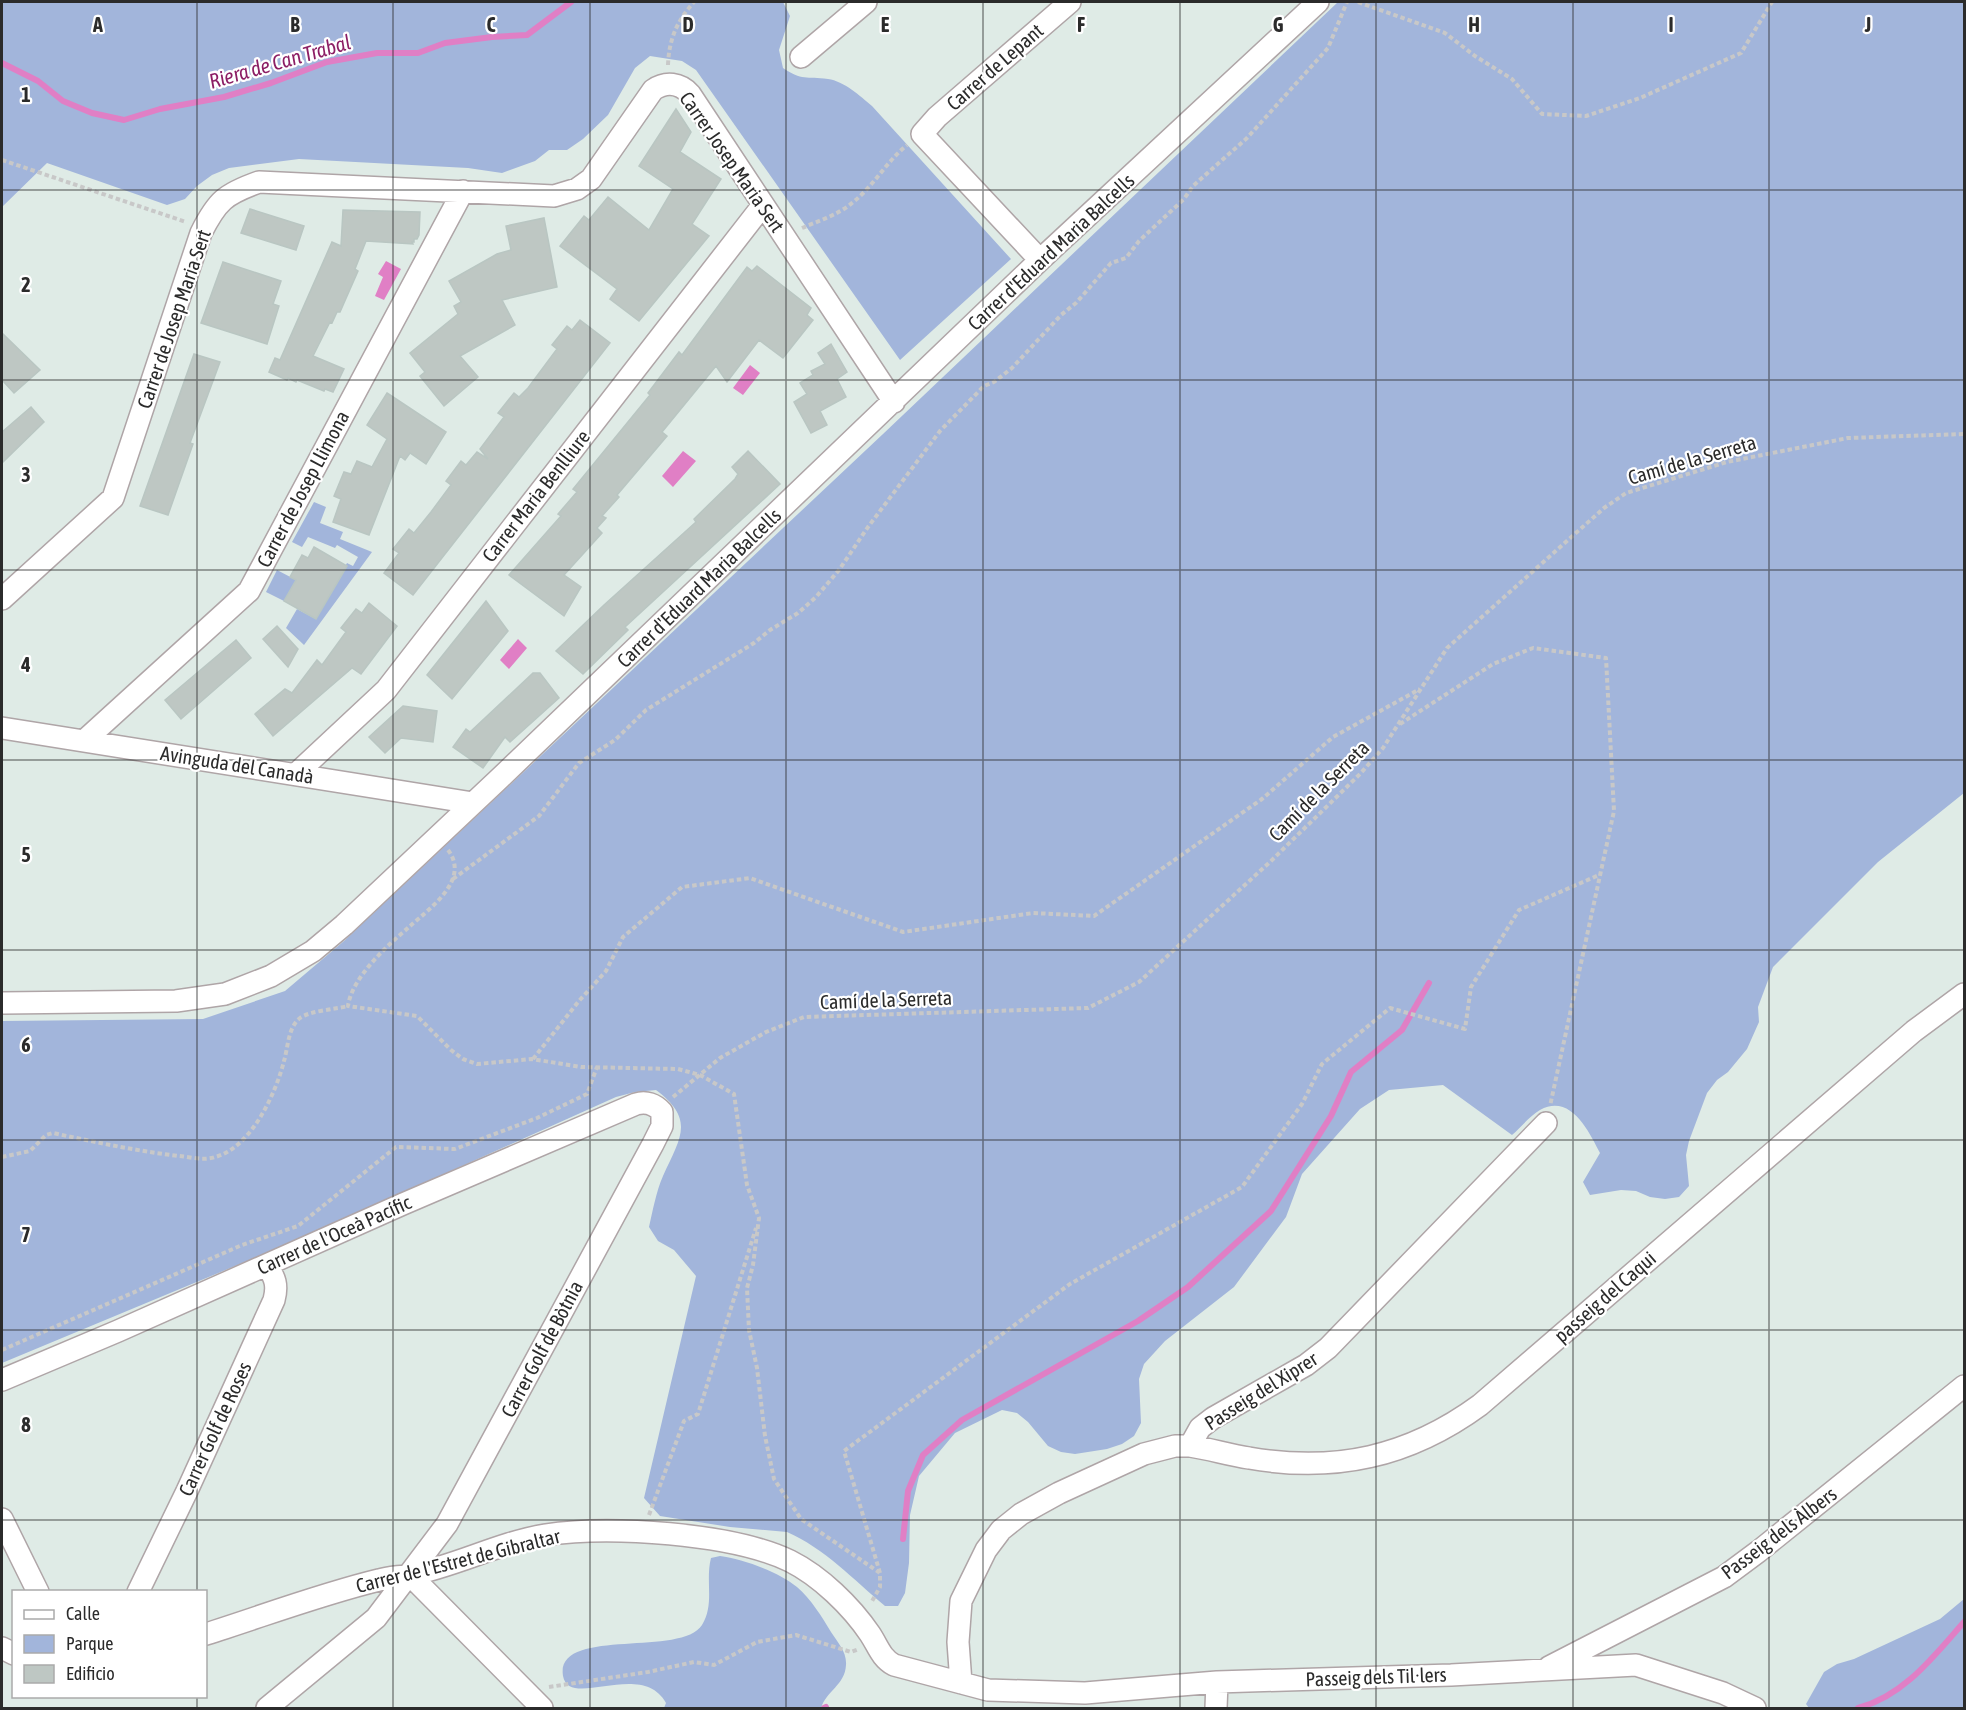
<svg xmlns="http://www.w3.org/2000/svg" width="1966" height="1710" font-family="'Asap Condensed',sans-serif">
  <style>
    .green { fill: #a2b5db }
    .water { fill: #e07fc5 }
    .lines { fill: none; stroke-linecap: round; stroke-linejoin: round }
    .stream { stroke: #e07fc5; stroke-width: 6 }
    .building { fill: #bec7c3; stroke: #b9c6c2; stroke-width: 1.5 }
    .street-casing { stroke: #afa5a7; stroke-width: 24 }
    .path { stroke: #c8c8c8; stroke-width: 4; stroke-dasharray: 4.5 3; stroke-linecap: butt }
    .street { stroke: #fff; stroke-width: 21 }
    .grid { fill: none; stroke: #2b2b2b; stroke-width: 1.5; stroke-opacity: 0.55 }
    .labels { text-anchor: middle; stroke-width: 4.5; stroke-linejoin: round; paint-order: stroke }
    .street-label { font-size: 20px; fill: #2b2b2b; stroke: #fff }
    .water-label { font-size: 21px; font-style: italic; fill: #8c1e65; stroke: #fff }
    .grid-label { font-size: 20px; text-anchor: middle; font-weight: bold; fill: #2b2b2b; stroke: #fff; stroke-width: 4.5; stroke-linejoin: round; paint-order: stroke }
  </style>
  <rect width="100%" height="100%" fill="#dfebe6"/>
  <path class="green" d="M2,2H783L790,16L779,50L783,68C802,81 806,76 828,79C844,81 860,96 872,106L1011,259L900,360L696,70L682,61L650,56L635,68L608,115L583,139L567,150H549L535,161L502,173L468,168L299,159L229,168L212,175L197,186L185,199L167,205L47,163L2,207Z
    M1338,2H1964V793L1878,862L1773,967L1758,1007L1759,1022L1747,1049L1728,1072L1717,1080L1707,1093L1689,1141L1686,1155L1689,1186L1679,1197L1665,1199L1650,1197L1636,1191L1621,1190L1590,1195L1583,1182L1600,1153C1589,1132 1571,1093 1540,1110C1530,1116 1521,1127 1512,1135L1443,1085L1389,1090L1360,1109L1302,1174L1286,1217L1234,1287L1165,1341L1144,1364L1139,1379L1141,1423L1134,1436L1122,1444L1107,1449L1075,1454L1061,1452L1048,1446L1028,1422L1017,1413L1002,1410L955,1433L919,1476L910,1515L909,1563L905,1593L898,1606H885C854,1580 824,1548 787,1532L730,1527L660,1516L644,1498L696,1276L674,1250L658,1241L649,1227C653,1210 656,1192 663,1176C680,1138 696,1120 656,1090L635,1092L616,1097L288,1244L2,1363V1021L203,1019L285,991L344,941L883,434Z
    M314,502L326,507L320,523L343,532L340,539L372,552L304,645L286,628L297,609L316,619L347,563L353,566L358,557L337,545L335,548L308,537L302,547L292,542Z
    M277,570L296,580L284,601L266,592Z
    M720,1556C743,1559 779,1572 797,1587C811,1599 822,1617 831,1632C838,1643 847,1652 846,1665C845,1685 826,1691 821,1708H664L666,1703C642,1659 569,1710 563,1676C555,1626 681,1658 702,1625C715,1604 705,1581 711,1558Z
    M1964,1599V1708H1809L1806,1704L1824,1672L1837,1664L1854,1659L1940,1619Z"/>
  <path class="water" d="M386,261L401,269L384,300L375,296L383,277L378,274Z
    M750,365L760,373L743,395L733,388Z
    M683,451L696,461L673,487L662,476Z
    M518,639L527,648L509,669L500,660Z"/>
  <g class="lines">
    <path class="stream" d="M2,63L38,81L63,101L92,113L124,120L160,109L224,97L271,83L327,62L377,53H418L445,43L492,37L527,35L571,2
      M903,1539L908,1491L923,1455L962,1420L1138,1321L1188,1287L1271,1211L1331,1116L1351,1072L1402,1030L1429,983
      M824,1708L826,1707
      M1858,1708C1904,1696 1934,1656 1964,1622"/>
  </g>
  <path class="building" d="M676,109L691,132L680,152L721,179L692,224L709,236L639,321L610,299L617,289L560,246L584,216L589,220L608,197L649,230L673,189L639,166Z
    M250,209L304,226L296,250L241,233Z
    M343,210L420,212L419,235L417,239H414V242H412L413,244L366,241L355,269L358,271L340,312H337L332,323L330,322L313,356L344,369L333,392L325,389L324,391L297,380L296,382L288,378L287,380L269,372L275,358L280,360L332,242L341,246Z
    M544,218L557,287L502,300L515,325L460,356L478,377L444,406L420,376L425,372L410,353L458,314L454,306L461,302L449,281L497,254L511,250L506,226Z
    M223,262L281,281L273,304L279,306L267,344L201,323Z
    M757,266L811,308L807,315L813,320L783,358L759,340L727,382L716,366L662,432L667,436L617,495L619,497L602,516L606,518L597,528L602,533L564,575L581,587L564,616L509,575L561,516L558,514L577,492L573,489L650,395L648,393L679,352L682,355L747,267L752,271Z
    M580,320L610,343L413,595L384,573L399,553L393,549L409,529L414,533L431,512L451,485L446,481L461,461L466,465L477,452L488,459L480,449L504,417L498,413L514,393L519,397L528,388L557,349L552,345L567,326L572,330Z
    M2,333L40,370L14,393L2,380Z
    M831,344L847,372L837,379L846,397L820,411L827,425L811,433L794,402L807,394L800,383L813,375L811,371L825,364L818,353Z
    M194,354L220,362L190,443L193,444L168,515L140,506Z
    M387,393L446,432L426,464L410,453L405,460L400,456L369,535L333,522L341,499L334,496L344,472L351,474L357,461L372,467L387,439L367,425Z
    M31,407L44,422L2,463V432Z
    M748,451L780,484L625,627L628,630L583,674L556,651L604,605L696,522L694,519L735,479L738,474L732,467Z
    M314,547L347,566L316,619L284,601L296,580L290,577L302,555L308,558Z
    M486,601L508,631L452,699L427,675Z
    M369,603L397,626L361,674L352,668L273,736L255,714L285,689L292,693L317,660L322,665L346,632L341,628L356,609L362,613Z
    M277,626L298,649L288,667L263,639Z
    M236,640L251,658L181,719L165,700Z
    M533,673H540L559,698L510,742L505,737L483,768L453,747L466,729L470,732Z
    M403,706L437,711L433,742L401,738L385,753L369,737Z"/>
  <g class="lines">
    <defs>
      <path id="street" d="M801,57L866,2
        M1040,260L922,134L937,117L1070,2
        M2,599L113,498L201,233C217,201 225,194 259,182L554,196L577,189L591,179L653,90C666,81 680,83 690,94L894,402
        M2,728L473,803
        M84,741L249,591L463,191
        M296,774L386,690L763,205
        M2,1003L176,1001L225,994L271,976L313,951L344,925L500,778L1040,260L1318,2
        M2,1380L118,1331L403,1204L636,1104C646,1101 655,1104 662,1112V1126L653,1144L447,1524L376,1618L267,1708
        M1190,1446C1210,1449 1229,1455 1249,1458C1335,1473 1409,1457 1480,1405L1914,1031L1964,994
        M2,1519L38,1592
        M410,1575L542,1708
        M138,1592L187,1491L274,1300C278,1285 275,1278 267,1265
        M206,1634C263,1616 321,1594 379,1580C389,1577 399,1577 410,1575C456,1566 498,1543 545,1535C608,1525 732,1533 790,1561C820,1576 851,1606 870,1634C878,1646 881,1658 894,1665L988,1690L1085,1693L1217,1682L1451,1675L1636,1665L1723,1693L1755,1708
        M2,1648L14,1654
        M1549,1667L1724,1577L1759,1551L1964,1386
        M961,1683L958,1642L961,1601L986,1550L1001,1530L1021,1514L1059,1493L1144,1454L1175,1446H1190L1200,1428L1213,1418L1306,1365L1328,1348L1546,1123
        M1216,1708L1217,1682"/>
    </defs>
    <use href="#street" class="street-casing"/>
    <path class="path" d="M1358,2L1445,33L1475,56L1512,79L1542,114L1586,116L1640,98L1741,53L1772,2
      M668,65C669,39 677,21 694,2
      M2,160L186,222
      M802,228C818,221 838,215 852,203C873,187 886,162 907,145
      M1400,724L1493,664L1533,648L1606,658L1614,811L1550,1106
      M448,850C471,880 429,909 409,927C388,945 352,977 348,1006L417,1016L451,1050L463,1059L477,1064L532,1059L581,1067L678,1069L700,1075L734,1094L747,1185L759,1218L753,1265L747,1288L749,1330L757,1368L765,1436L774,1479L801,1519L880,1573V1587L871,1603
      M453,879L539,816L579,763L615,740L646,710L754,643L770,630L798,613L816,597L839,570L868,527L940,431L984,386L994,382L1012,368L1061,315L1076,303L1111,263L1126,258L1139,241L1184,199L1193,186L1247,138L1328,48L1347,2
      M533,1059L579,1001L606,971L623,937L682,887L750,878L903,932L1033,913L1094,916L1262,799L1333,737L1420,689
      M673,1097L720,1058L766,1032L804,1017L1088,1008L1139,982L1271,861L1360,774L1383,748L1447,648L1604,508L1626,493L1727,462L1848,438L1964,434
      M2,1157L30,1151L46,1135L53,1133C95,1142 136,1151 179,1156C190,1157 204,1161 215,1157C251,1148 276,1093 284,1061C288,1048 288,1027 300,1018C309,1011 336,1009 348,1006
      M2,1350L242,1245L298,1226L396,1147L455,1149L537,1118L587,1094L597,1067
      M649,1515L684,1421L698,1414L756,1228
      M880,1573L844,1451L1070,1284L1242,1187L1302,1104L1322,1064L1390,1008L1465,1029L1471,987L1519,910L1599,875
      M549,1687L648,1672L694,1662L714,1665L757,1642L796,1635L851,1652L859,1649"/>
    <use href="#street" class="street"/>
  </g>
  <path class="grid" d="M197,2V1592M393,2V1708M590,2V1708M786,2V1708M983,2V1708M1180,2V1708M1376,2V1708M1573,2V1708M1769,2V1708M2,190H1964M2,380H1964M2,570H1964M2,760H1964M2,950H1964M2,1140H1964M2,1330H1964M2,1520H1964M197,1696V1708"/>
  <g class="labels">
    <g class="street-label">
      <text transform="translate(995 67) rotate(-41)" y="7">Carrer de Lepant</text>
      <text transform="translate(732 162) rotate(55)" y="7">Carrer Josep Maria Sert</text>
      <text transform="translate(1051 252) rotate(-43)" y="7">Carrer d'Eduard Maria Balcells</text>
      <text transform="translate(174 319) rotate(-71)" y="7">Carrer de Josep Maria Sert</text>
      <text transform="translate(1692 460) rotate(-16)" y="7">Camí de la Serreta</text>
      <text transform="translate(303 489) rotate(-62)" y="7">Carrer de Josep Llimona</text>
      <text transform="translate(536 496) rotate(-52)" y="7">Carrer Maria Benlliure</text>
      <text transform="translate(699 588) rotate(-44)" y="7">Carrer d'Eduard Maria Balcells</text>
      <text transform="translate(237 765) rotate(9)" y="7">Avinguda del Canadà</text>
      <text transform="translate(1319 791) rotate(-45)" y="7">Camí de la Serreta</text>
      <text transform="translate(886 1000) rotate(-2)" y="7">Camí de la Serreta</text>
      <text transform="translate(334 1235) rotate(-24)" y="7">Carrer de l'Oceà Pacífic</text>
      <text transform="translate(1605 1297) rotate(-41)" y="7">passeig del Caqui</text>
      <text transform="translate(542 1349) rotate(-62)" y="7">Carrer Golf de Bòtnia</text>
      <text transform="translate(1261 1391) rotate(-32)" y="7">Passeig del Xiprer</text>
      <text transform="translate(215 1429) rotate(-65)" y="7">Carrer Golf de Roses</text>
      <text transform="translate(1779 1533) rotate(-37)" y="7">Passeig dels Àlbers</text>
      <text transform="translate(458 1561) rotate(-14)" y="7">Carrer de l'Estret de Gibraltar</text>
      <text transform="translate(1376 1677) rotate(-2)" y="7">Passeig dels Til·lers</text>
    </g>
    <g class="water-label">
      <text transform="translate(280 62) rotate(-16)" y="7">Riera de Can Trabal</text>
    </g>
  </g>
  <g class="grid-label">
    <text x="98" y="32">A</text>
    <text x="295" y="32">B</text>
    <text x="491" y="32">C</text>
    <text x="688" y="32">D</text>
    <text x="885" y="32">E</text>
    <text x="1081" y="32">F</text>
    <text x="1278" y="32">G</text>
    <text x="1474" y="32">H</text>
    <text x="1671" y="32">I</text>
    <text x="1868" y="32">J</text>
    <text x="26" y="102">1</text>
    <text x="26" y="292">2</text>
    <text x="26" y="482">3</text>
    <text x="26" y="672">4</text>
    <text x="26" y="862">5</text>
    <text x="26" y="1052">6</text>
    <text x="26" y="1242">7</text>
    <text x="26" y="1432">8</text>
  </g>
  <rect width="1966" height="1710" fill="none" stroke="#2b2b2b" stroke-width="6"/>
  <rect x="12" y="1590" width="195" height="108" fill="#ffffff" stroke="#aaaaaa" stroke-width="1.5"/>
  <rect x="24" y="1610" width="30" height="9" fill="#ffffff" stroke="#aaaaaa" stroke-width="1.5"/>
  <text x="66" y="1620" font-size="18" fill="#2b2b2b">Calle</text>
  <rect x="24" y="1635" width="30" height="18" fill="#a2b5db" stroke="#aaaaaa" stroke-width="1.5"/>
  <text x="66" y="1650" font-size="18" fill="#2b2b2b">Parque</text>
  <rect x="24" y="1665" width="30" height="18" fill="#bec7c3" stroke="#aaaaaa" stroke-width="1.5"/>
  <text x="66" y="1680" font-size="18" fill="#2b2b2b">Edificio</text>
</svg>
